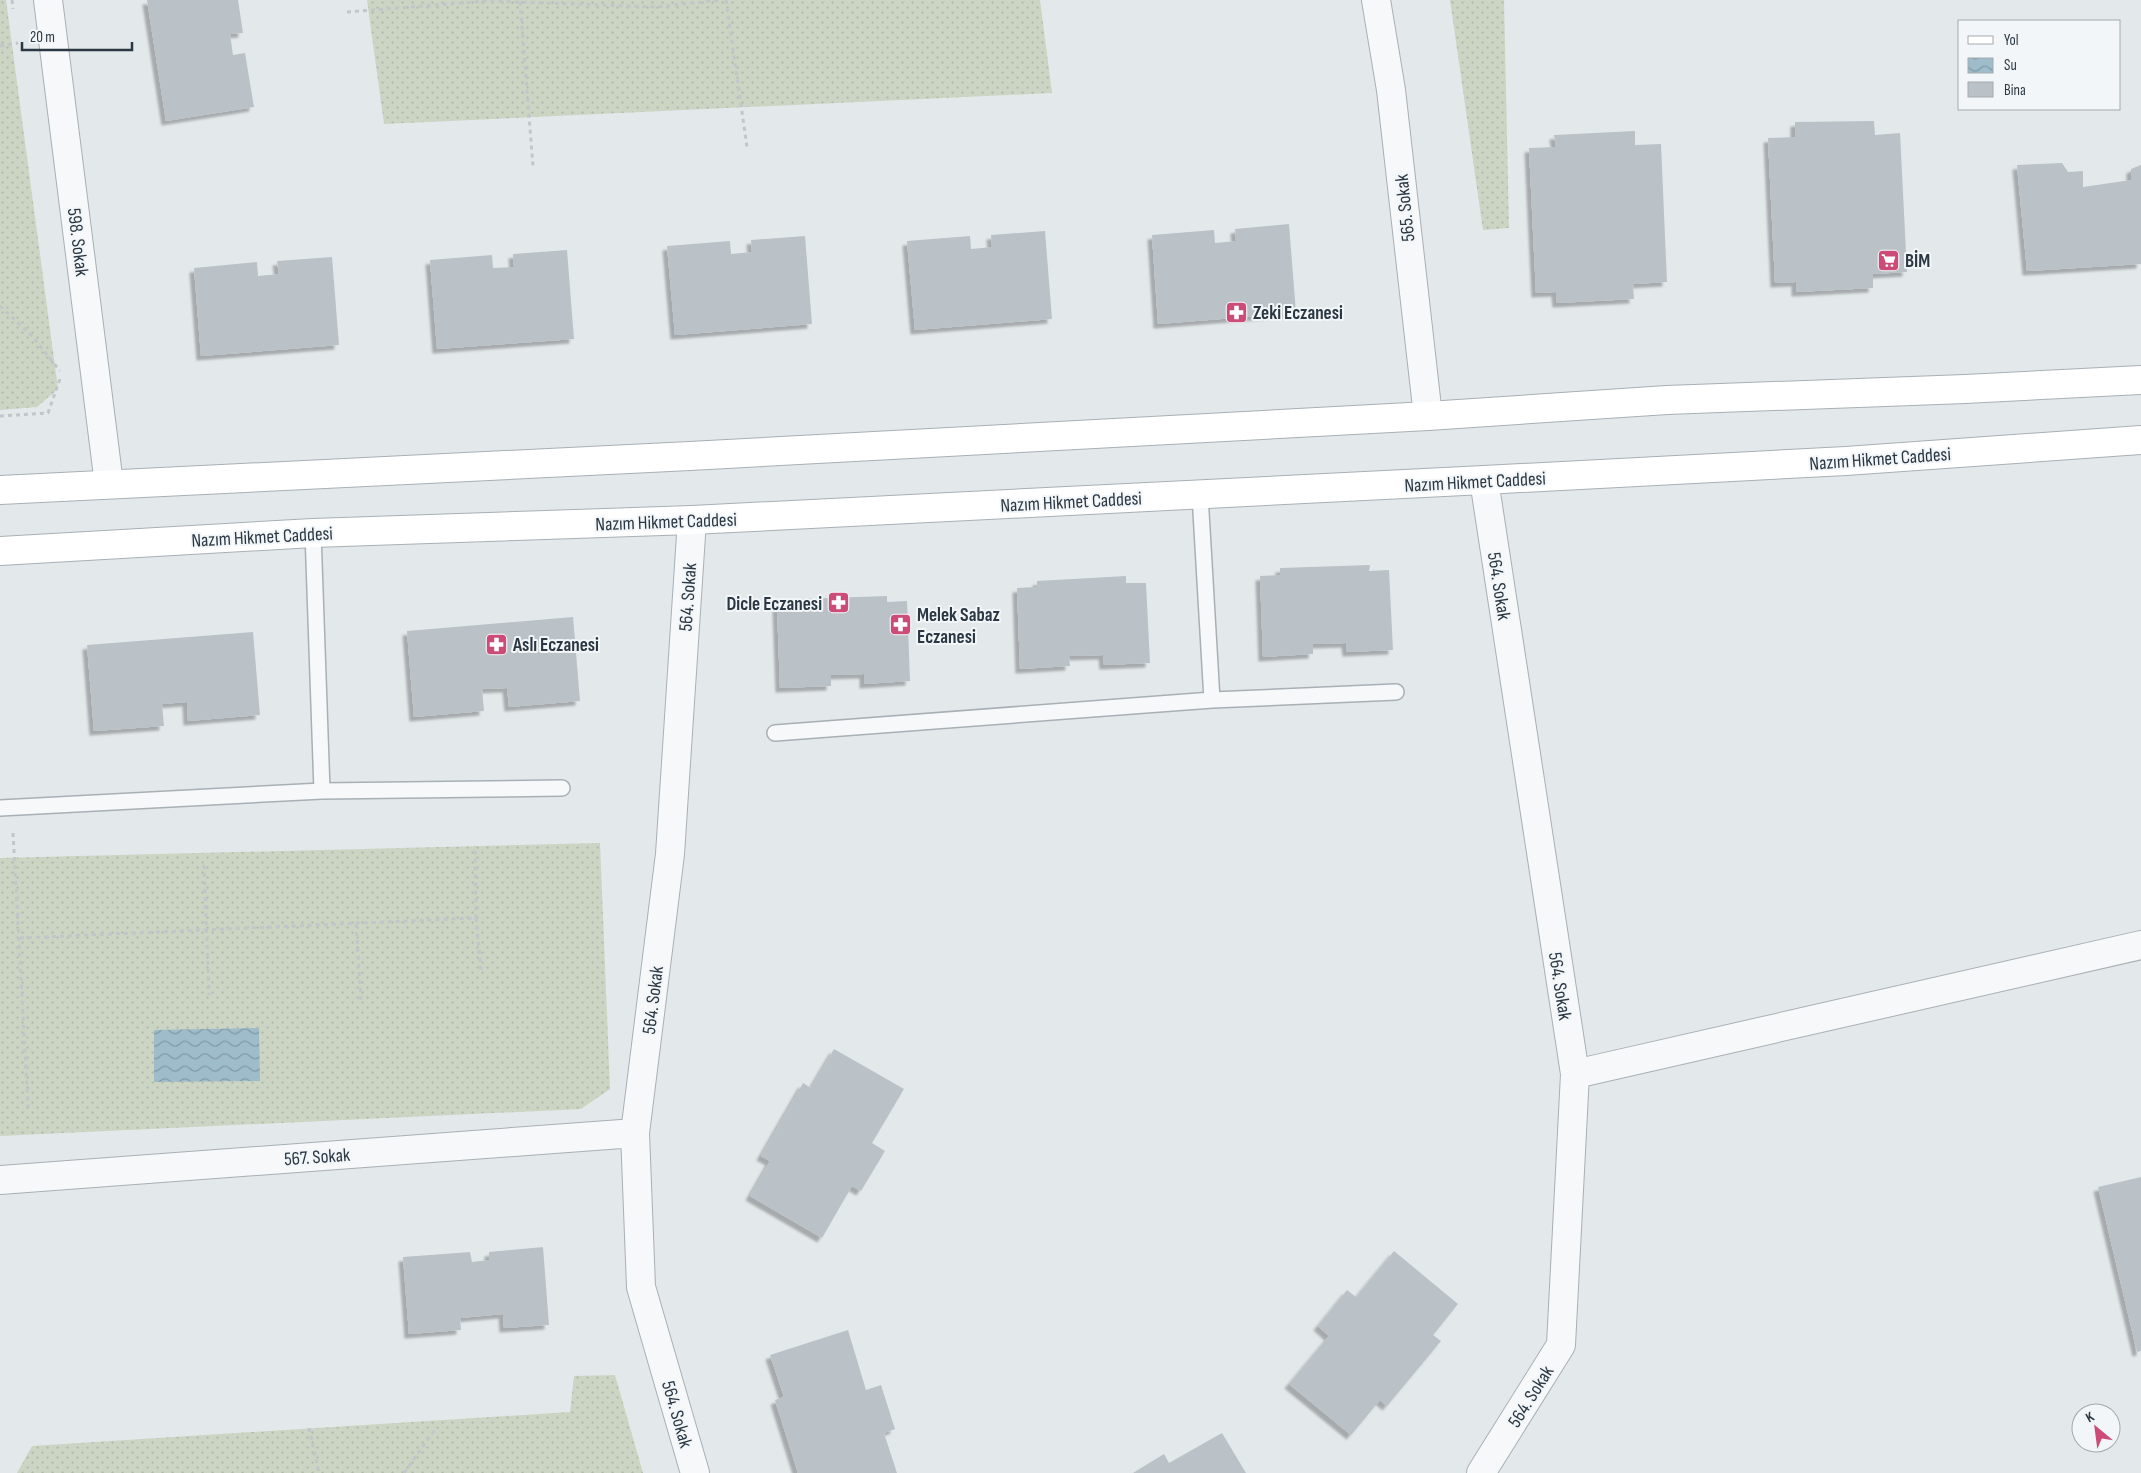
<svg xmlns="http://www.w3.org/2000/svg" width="2141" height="1473" font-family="'Sofia Sans Condensed',sans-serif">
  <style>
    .grass { fill: url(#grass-dots) }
    .water { fill: url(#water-waves) }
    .building { fill: #bac2c8; filter: url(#shadow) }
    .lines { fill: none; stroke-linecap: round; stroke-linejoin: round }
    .service-casing { stroke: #a8b0b5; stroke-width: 18 }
    .minor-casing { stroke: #a8b0b5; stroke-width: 30 }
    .secondary-casing { stroke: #a8b0b5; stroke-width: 30 }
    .path { stroke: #c1c6ca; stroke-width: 3; stroke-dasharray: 4 4; stroke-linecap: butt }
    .service { stroke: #f6f8f9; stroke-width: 15 }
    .minor { stroke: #f6f8f9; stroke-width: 28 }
    .secondary { stroke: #fff; stroke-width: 28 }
    .labels { text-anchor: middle; stroke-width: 4; stroke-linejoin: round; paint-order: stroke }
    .street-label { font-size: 19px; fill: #2b3843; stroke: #f3f6f8 }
    .poi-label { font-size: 19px; font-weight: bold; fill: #2b3843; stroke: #f3f6f8; text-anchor: start }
  </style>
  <defs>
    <pattern id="grass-dots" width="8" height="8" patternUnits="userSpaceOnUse" patternTransform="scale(1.25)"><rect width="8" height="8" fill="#ccd5c4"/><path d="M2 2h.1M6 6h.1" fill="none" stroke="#afb8aa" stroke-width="1.8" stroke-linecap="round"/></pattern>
    <pattern id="water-waves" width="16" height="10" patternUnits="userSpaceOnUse" patternTransform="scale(1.25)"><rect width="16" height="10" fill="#9fbcca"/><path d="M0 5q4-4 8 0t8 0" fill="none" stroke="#829aa6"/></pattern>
    <filter id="shadow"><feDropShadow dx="-4.5" dy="4.5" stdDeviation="1" flood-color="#0004"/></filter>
  </defs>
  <rect width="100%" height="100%" fill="#e3e8eb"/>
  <path class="grass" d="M0,0H6L58,389L37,407L0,410Z
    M367,0H1040L1052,93L384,124Z
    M1450,0H1504L1509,228L1483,230Z
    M600,843L610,1089L581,1109L0,1136V858Z
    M615,1375L643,1473H17L32,1446L570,1412L574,1376Z"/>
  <path class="water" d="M259,1028L260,1081L154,1082V1030Z"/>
  <path class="building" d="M147,0H238L243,33L230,34L233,55L245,53L254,107L166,121Z
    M1874,121L1875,135L1900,133L1907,272L1873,274V288L1796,292V282L1775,283L1768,138L1795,137V122Z
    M1635,131V145L1661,144L1667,282L1633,284L1634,299L1557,303L1556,292L1536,293L1529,148L1556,147L1554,135Z
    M2062,163L2068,172L2083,171V187L2131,180V169L2141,165V264L2027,271L2017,165Z
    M1289,224L1296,313L1158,324L1152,235L1214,230L1215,243L1236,241L1235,229Z
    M1045,231L1052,319L915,330L907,241L970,236L971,249L992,247L991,235Z
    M805,236L812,324L675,335L667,246L730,241L731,254L752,252L751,240Z
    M567,250L574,339L437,349L430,260L492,255L493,268L514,267L513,254Z
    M332,257L339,345L201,356L194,268L257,262L258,276L279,274L277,261Z
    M1370,565L1369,571L1389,570L1393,650L1347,652L1346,643L1313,644V654L1263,657L1260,576L1280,575V568Z
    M1126,576V583H1146L1150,663L1104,665L1103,655L1069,656L1070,666L1020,669L1017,588L1037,587V581Z
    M887,596V602L907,601L910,681L864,684V674L831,675V686L780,688L777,607L797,606V599Z
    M573,617L580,701L509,707L507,688L482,689L484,711L414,717L407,631Z
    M253,632L260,715L188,721L187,702L162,704L164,726L94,731L87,645Z
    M834,1049L904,1089L872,1143L885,1151L861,1191L852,1186L822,1238L750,1196L770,1161L761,1156L803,1083L811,1088Z
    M2141,1177V1351L2137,1352L2098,1187Z
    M543,1247L549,1325L504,1328L503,1314L460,1318L461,1330L409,1334L403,1257L470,1252L472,1262L489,1260V1252Z
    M1394,1251L1458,1304L1433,1335L1441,1341L1387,1406L1380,1400L1351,1435L1289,1384L1329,1336L1318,1326L1347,1290L1356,1297Z
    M848,1330L866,1390L881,1385L895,1429L884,1433L897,1473H798L775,1400L784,1397L770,1355Z
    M1222,1433L1246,1473H1133L1164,1454L1169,1463Z"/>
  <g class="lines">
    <defs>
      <path id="service" d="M1200,495L1212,700
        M313,533L322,791
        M775,733L1212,700L1396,692
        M0,808L322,791L562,788"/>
      <path id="minor" d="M48,0L109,484
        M1376,0L1391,90L1428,416
        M692,520L670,854L635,1133L641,1287L695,1473
        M1575,1074L2141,945
        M0,1180L635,1133
        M1481,1473L1561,1345L1575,1074L1484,480"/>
      <path id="secondary" d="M0,490L690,456L1428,416L1667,400L1965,389L2141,380
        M0,551L313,533L692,520L1484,480L1846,461L2141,440"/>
    </defs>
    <use href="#service" class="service-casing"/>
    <use href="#minor" class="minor-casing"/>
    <use href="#secondary" class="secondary-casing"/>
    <path class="path" d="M12,0L13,9
      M726,0L747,147
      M520,2L533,166
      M347,12L488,1L657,7L720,0
      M0,46L18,43
      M0,306L32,336L60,371
      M0,416L48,413L61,376
      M13,833L28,1107
      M204,865L209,995
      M476,918L481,971
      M356,924L361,1002
      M20,938L476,918L475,846
      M309,1428L319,1473
      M404,1473L436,1428"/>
    <use href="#service" class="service"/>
    <use href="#minor" class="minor"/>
    <use href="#secondary" class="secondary"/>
  </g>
  <defs>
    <symbol id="supermarket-square" viewBox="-11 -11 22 22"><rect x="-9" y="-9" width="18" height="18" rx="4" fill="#cd4b77" stroke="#f3f6f8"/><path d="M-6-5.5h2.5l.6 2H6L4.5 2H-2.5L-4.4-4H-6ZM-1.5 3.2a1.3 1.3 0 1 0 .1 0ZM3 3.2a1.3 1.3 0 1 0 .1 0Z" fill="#fff"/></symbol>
    <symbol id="pharmacy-square" viewBox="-11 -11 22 22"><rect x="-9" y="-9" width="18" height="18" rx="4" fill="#cd4b77" stroke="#f3f6f8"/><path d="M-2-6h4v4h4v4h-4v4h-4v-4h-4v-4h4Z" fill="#fff"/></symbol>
  </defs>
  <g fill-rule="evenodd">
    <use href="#supermarket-square" x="1876" y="248" width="25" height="25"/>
    <use href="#pharmacy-square" x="1224" y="300" width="25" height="25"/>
    <use href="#pharmacy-square" x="826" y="590" width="25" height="25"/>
    <use href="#pharmacy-square" x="888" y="612" width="25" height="25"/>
    <use href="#pharmacy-square" x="484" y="632" width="25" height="25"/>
  </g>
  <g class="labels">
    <g class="street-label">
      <text transform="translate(1404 208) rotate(-96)" y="7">565. Sokak</text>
      <text transform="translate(79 242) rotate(83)" y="7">598. Sokak</text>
      <text transform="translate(1880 458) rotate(-4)" y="7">Nazım Hikmet Caddesi</text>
      <text transform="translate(1475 481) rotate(-3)" y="7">Nazım Hikmet Caddesi</text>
      <text transform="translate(1071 501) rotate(-3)" y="7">Nazım Hikmet Caddesi</text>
      <text transform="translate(666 521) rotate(-2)" y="7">Nazım Hikmet Caddesi</text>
      <text transform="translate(262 536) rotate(-3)" y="7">Nazım Hikmet Caddesi</text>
      <text transform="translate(1500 586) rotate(81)" y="7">564. Sokak</text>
      <text transform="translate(687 597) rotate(-86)" y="7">564. Sokak</text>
      <text transform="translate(1561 986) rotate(81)" y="7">564. Sokak</text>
      <text transform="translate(652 1000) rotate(-83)" y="7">564. Sokak</text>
      <text transform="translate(317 1156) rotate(-4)" y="7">567. Sokak</text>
      <text transform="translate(1530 1396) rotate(-58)" y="7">564. Sokak</text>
      <text transform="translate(678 1414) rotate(74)" y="7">564. Sokak</text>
    </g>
    <g class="poi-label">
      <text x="1905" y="267">BİM</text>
      <text x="1253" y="319">Zeki Eczanesi</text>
      <text x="822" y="610" text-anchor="end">Dicle Eczanesi</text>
      <text x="917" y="621">Melek Sabaz<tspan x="917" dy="22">Eczanesi</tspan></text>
      <text x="513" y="651">Aslı Eczanesi</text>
    </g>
  </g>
  <rect x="1958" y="20" width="162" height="90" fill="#f3f6f8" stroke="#a3aab0"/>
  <rect x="1968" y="36" width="25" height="8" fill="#ffffff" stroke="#a3aab0"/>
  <text x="2004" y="45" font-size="15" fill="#2b3843">Yol</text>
  <rect x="1968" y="58" width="25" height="15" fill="url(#water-waves)" stroke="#a3aab0"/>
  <text x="2004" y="70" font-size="15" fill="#2b3843">Su</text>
  <rect x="1968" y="82" width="25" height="15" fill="#bac2c8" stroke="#a3aab0"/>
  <text x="2004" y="95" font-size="15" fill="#2b3843">Bina</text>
  <g transform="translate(2096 1428) rotate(331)"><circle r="24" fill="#f3f6f8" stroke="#a3aab0"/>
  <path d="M0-4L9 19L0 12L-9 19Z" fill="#cd4b77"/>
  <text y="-8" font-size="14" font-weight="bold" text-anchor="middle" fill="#2b3843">K</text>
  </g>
  <path d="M22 42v8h110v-8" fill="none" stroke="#2b3843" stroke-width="2.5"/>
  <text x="30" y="42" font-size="15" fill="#2b3843" stroke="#f3f6f8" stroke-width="4" paint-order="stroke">20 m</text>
</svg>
